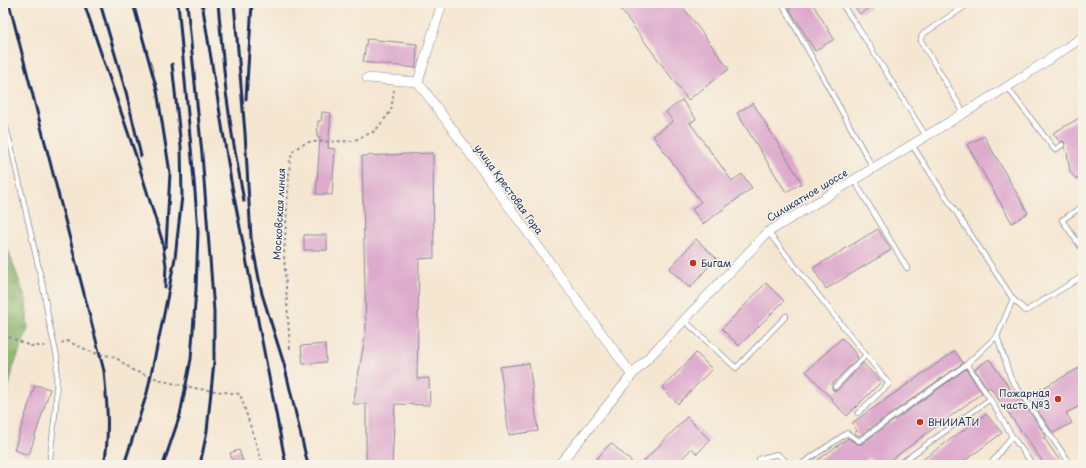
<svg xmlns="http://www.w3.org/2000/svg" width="1086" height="468" font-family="'Playpen Sans',sans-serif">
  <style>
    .forest { fill: url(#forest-crowns); stroke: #567366 }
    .building { fill: #dda9cc }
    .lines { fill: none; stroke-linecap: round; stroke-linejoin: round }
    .lane-casing { stroke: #888a98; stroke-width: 6 }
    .street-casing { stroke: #888a98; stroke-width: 10 }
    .path { stroke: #888a98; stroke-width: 2; stroke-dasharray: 3 3; stroke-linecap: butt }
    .lane { stroke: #fff; stroke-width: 4.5 }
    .street { stroke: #fff; stroke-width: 9 }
    .rail { stroke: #1b2f5e; stroke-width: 3 }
    .poi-dot { fill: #c8321e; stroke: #f7f3e8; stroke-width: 1.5 }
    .labels { text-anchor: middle; stroke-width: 3; stroke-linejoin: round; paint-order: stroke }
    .street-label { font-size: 10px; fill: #1b2f5e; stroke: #f7f3e8 }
    .poi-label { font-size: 10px; fill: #1b2f5e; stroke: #f7f3e8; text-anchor: start }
  </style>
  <defs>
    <pattern id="forest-crowns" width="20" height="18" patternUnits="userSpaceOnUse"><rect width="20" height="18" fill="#90b76d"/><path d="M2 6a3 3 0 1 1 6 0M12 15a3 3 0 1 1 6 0" fill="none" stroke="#75955d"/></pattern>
  </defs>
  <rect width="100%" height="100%" fill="#f7f3e8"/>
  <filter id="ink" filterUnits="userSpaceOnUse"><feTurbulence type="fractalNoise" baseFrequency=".025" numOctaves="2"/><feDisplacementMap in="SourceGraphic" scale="8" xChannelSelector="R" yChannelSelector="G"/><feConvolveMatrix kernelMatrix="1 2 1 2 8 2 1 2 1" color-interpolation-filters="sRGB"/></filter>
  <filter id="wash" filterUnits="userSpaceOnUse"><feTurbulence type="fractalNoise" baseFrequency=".012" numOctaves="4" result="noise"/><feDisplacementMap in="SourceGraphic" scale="16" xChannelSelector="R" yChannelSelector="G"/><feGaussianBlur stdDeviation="0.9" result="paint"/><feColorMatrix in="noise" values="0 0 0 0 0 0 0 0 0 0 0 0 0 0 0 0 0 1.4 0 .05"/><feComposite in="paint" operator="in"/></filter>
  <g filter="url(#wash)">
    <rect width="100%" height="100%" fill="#f5e6d1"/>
    <path class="forest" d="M3,236L26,300L28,329L13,368L3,413Z"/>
    <g id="blocks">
      <path class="building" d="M616,3H680L729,69L688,100Z
        M798,3H812L834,39L815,51L789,8Z
        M852,3H875L860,14Z
        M367,39L417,44L416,68L363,62Z
        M682,100L696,119L690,123L732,181L742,174L752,188L703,224L692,209L701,202L653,136L673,121L666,112Z
        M753,103L802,183L786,192L737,113Z
        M322,112L331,113L328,148L335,149L332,195L316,194L320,138L317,137L318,121H321Z
        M1083,116V155L1080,158L1083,163V171L1077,180L1070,172L1067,152L1064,148L1065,143L1063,141L1060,142L1053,133Z
        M984,136L1028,213L1012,223L967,145Z
        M433,153L434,258L419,259L417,379L429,378L430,405L395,404L392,465H366V404H353L366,332L362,156Z
        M878,229L891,250L826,289L813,268Z
        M304,235H327V250H304Z
        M696,239L716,258L690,288L669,269Z
        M766,283L784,301L739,346L722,329Z
        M842,338L857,355L856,356L858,358L832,384V389L834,391L838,390L863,363L881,382L847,416L831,400L832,399L806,371Z
        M325,344L326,362L303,364L301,346Z
        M955,351L963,363L859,436L854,433L857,431L852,423Z
        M696,353L712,369L678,404L662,388Z
        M989,359L1019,401L1021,400L1046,436L1044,438L1063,465H1045L990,387L988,389L975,369Z
        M529,363L538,431L509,435L500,367Z
        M1083,366V404L1066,413L1072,423L1053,433L1028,396Z
        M966,369L982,393L884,465H874L869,458L859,465H811L848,438L857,444H861Z
        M35,385L50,389L29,455L14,450Z
        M986,414L1002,433L959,465H915Z
        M687,417L710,440L697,454L692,448L676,465H640Z
        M611,443L635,465H591Z
        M239,450L243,461L234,464L230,453Z"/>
    </g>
  </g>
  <g filter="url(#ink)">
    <use href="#blocks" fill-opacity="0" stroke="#888a98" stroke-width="1"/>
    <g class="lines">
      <defs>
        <path id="lane" d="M782,3L873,168
          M841,3L857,26L926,136
          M1007,87L1055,150L1062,145
          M964,113L921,41V38L923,34L970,3
          M3,117L11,146L43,287L49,322L57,357L56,405L50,458
          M912,145L1013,299L1026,311L1083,276
          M854,180L907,268
          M1083,206L1062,220L1083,250
          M768,232L889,384L858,413
          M684,320L736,368L786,316
          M997,336L1011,379L1071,465
          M835,387L866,355
          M1012,436L1033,465
          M761,465L759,459L777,454L791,465
          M800,465L847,433L859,441L967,364L997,336L1013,299
          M894,465L905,460L990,399L967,364
          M990,465L1012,436L990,399"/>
        <path id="street" d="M442,3L418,82L632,375
          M367,78L418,82
          M559,465L632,375L768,232L1007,87L1083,37"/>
      </defs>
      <use href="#lane" class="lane-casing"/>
      <use href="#street" class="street-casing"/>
      <path class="path" d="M3,334L30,346H47
        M61,343L67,341L94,353L115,357L134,371L167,382L199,389L240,394L263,465
        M290,349L284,255L290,159L294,150L301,145L309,142L353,141L375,131L391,111L394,90"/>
      <use href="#lane" class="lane"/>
      <use href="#street" class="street"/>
      <path class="rail" d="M9,3L104,371C107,403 110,433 104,465
        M84,3L135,153L162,240L166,265L165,287
        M100,3L126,92L141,156
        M133,3L157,90L170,173L166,247
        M187,3L202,154L214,311V362L207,431L200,465
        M202,3L231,181L286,465
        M218,3L226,92L232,134L244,201
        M234,3L245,133L251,238L262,294L284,364L308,465
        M246,99L252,3
        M124,465L147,393L163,319L175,258L182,196L181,147L172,64
        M163,465L180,415L191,359L196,289L198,232L195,192L178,3"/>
    </g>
  </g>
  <g class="poi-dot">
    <circle cx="693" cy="263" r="4"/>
    <circle cx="1058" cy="399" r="4"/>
    <circle cx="920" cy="422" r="4"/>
  </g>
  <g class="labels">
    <g class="street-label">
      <text transform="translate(509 189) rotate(54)" y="4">улица Крестовая Гора</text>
      <text transform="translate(807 195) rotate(-31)" y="4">Силикатное шоссе</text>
      <text transform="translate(279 214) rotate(-87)" y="4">Московская линия</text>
    </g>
    <g class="poi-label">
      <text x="701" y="267">Бигам</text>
      <text x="1050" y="397" text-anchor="end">Пожарная<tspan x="1050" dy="12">часть №3</tspan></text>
      <text x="928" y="426">ВНИИАТИ</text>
    </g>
  </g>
  <rect width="1086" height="468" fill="none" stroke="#f7f3e8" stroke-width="16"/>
</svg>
